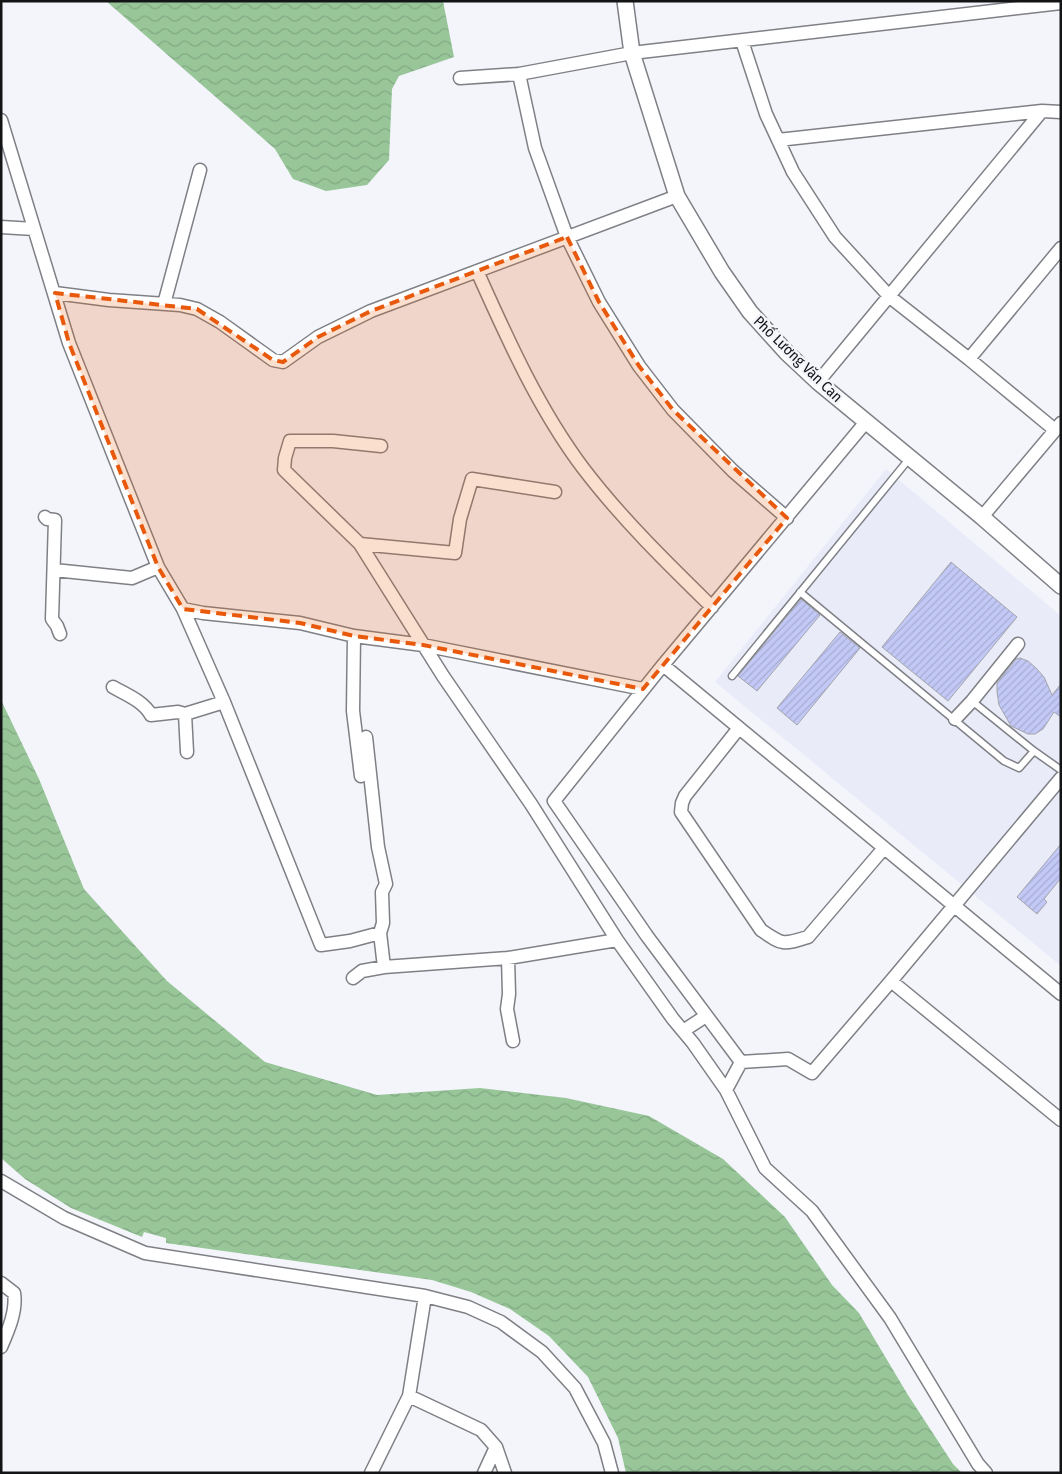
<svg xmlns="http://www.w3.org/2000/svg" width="1062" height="1474" font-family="'Fira Sans Condensed',sans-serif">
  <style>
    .built { fill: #e9ebf9 }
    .water { fill: url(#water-waves) }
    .building { fill: url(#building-hatch); stroke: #a4a5ab }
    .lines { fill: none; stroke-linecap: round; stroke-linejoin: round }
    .service-casing { stroke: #7f8086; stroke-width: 9 }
    .minor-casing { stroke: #7f8086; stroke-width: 15 }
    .tertiary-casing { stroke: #7f8086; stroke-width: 18 }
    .service { stroke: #fff; stroke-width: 6 }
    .minor { stroke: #fff; stroke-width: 12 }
    .tertiary { stroke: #fff; stroke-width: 15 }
    .marked { fill: #e8590c; fill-opacity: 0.2; stroke: #e8590c; stroke-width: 4; stroke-dasharray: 10 6; stroke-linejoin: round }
    .labels { text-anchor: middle; stroke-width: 5; stroke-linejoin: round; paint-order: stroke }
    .street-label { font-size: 15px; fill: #131416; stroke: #f3f5fb }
  </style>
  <defs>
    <pattern id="water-waves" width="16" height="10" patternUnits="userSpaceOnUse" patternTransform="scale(1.25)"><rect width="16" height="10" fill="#98c699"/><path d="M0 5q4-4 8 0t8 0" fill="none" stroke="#82a983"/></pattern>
    <pattern id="building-hatch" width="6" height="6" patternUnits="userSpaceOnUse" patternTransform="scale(1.25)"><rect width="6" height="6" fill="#c3c9f6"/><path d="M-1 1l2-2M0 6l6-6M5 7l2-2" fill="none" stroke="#a7acd2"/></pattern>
  </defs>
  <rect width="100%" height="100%" fill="#f3f5fb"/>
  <path class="built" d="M886,469L1061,616V966L715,682Z"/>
  <path class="water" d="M106,1H443L454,57L399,76L392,89L389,160L367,185L326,191L293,179L275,149Z
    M1,700L39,779L84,889L167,981L265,1062L377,1095L480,1088L566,1098L649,1116L723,1159L785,1217L832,1285L859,1313L908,1395L953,1464L962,1473H626L618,1438L588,1377L549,1336L510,1309L471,1292L432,1280L166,1243V1238L144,1232L142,1237L71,1208L25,1179L1,1158Z"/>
  <path class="building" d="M951,562L1017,617L948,701L882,647Z
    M801,599L820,615L757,691L738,676Z
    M840,632L860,648L797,725L777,708Z
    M1020,658L1028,661L1036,668L1044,677L1052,695L1061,684V717L1054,712L1043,729L1035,734H1028L1011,726L999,705L997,692V683L1016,659Z
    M1061,844V878L1044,899L1047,902L1037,914L1017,897Z"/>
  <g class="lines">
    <defs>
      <path id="service" d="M800,592L1004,761L1019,768L1034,751
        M732,676L909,459
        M972,701L1034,751L1061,770"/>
      <path id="minor" d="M742,41L766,114L793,172L835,237L890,297L969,359L1055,430
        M519,74L535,148L567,237L599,302L639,366L673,410L733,471L787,518
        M460,78L519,74L632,53L1061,3
        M1,120L69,343L158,567L183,609L224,702L321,945L350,941L380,933
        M778,140L1042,111L1061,112
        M1,227L34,229
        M477,271C507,338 538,408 583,468C621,518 667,563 712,607
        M55,293L109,300L180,305L197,309L220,322L273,360L283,362L318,337L371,311L677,196
        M164,304L200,170
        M969,359L1061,248
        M818,382L1042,111
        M865,423L663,665L554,801L647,936L741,1062L788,1059L812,1073L891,981L1061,778
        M381,446L333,441H290L285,458L284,470L360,544L443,676L531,804L617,940L673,1019L693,1043L726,1090L765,1168L812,1211L890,1318L978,1464L986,1473
        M45,517L47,519L55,520L52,619L57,626L60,634
        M982,517L1061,423
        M360,544L455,553L460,519L472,479L555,492
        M54,570L132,578L158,567
        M183,609L203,613L300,623L354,636L423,645L643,689
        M354,636L353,711L361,776
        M663,665L1061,994
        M113,687C127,695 143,701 151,715L178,712L185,714
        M955,719L972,701L1018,644
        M739,728L685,796L682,803L681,812L761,930C783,945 782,945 808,937L884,848
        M366,737L378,847L386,884L382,892L383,923L380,933L384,967
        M187,752L185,714L224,702
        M508,958L509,994L507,1009L513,1041
        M353,978L362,971L384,967L508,958L617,940
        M891,981L1061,1120
        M683,1031L706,1016
        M726,1090L741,1062
        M1,1181L64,1218L145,1253L425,1296L468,1307L501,1322L542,1352L575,1388L604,1443L612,1473
        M1,1283L14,1293C17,1311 8,1331 1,1347
        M409,1396L481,1430L496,1447L505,1473
        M371,1473L409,1396L425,1296
        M484,1473L496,1447"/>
      <path id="tertiary" d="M625,1L632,53L677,196L722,272L750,312L787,353L818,382L982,517L1061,586"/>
    </defs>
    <use href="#service" class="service-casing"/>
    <use href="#minor" class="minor-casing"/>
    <use href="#tertiary" class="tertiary-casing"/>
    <use href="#service" class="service"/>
    <use href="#minor" class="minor"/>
    <use href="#tertiary" class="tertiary"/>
  </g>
  <path class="marked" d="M567,237L599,302L639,366L673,410L787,518L643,689L423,645L354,636L300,623L183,609L158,567L69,343L55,293L197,309L273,360L283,362L318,337L371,311Z"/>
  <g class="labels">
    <g class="street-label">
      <text transform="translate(798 359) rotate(44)" y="5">Phố Lương Văn Can</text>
    </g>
  </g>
  <rect width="1062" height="1474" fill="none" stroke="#131416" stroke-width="5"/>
</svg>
